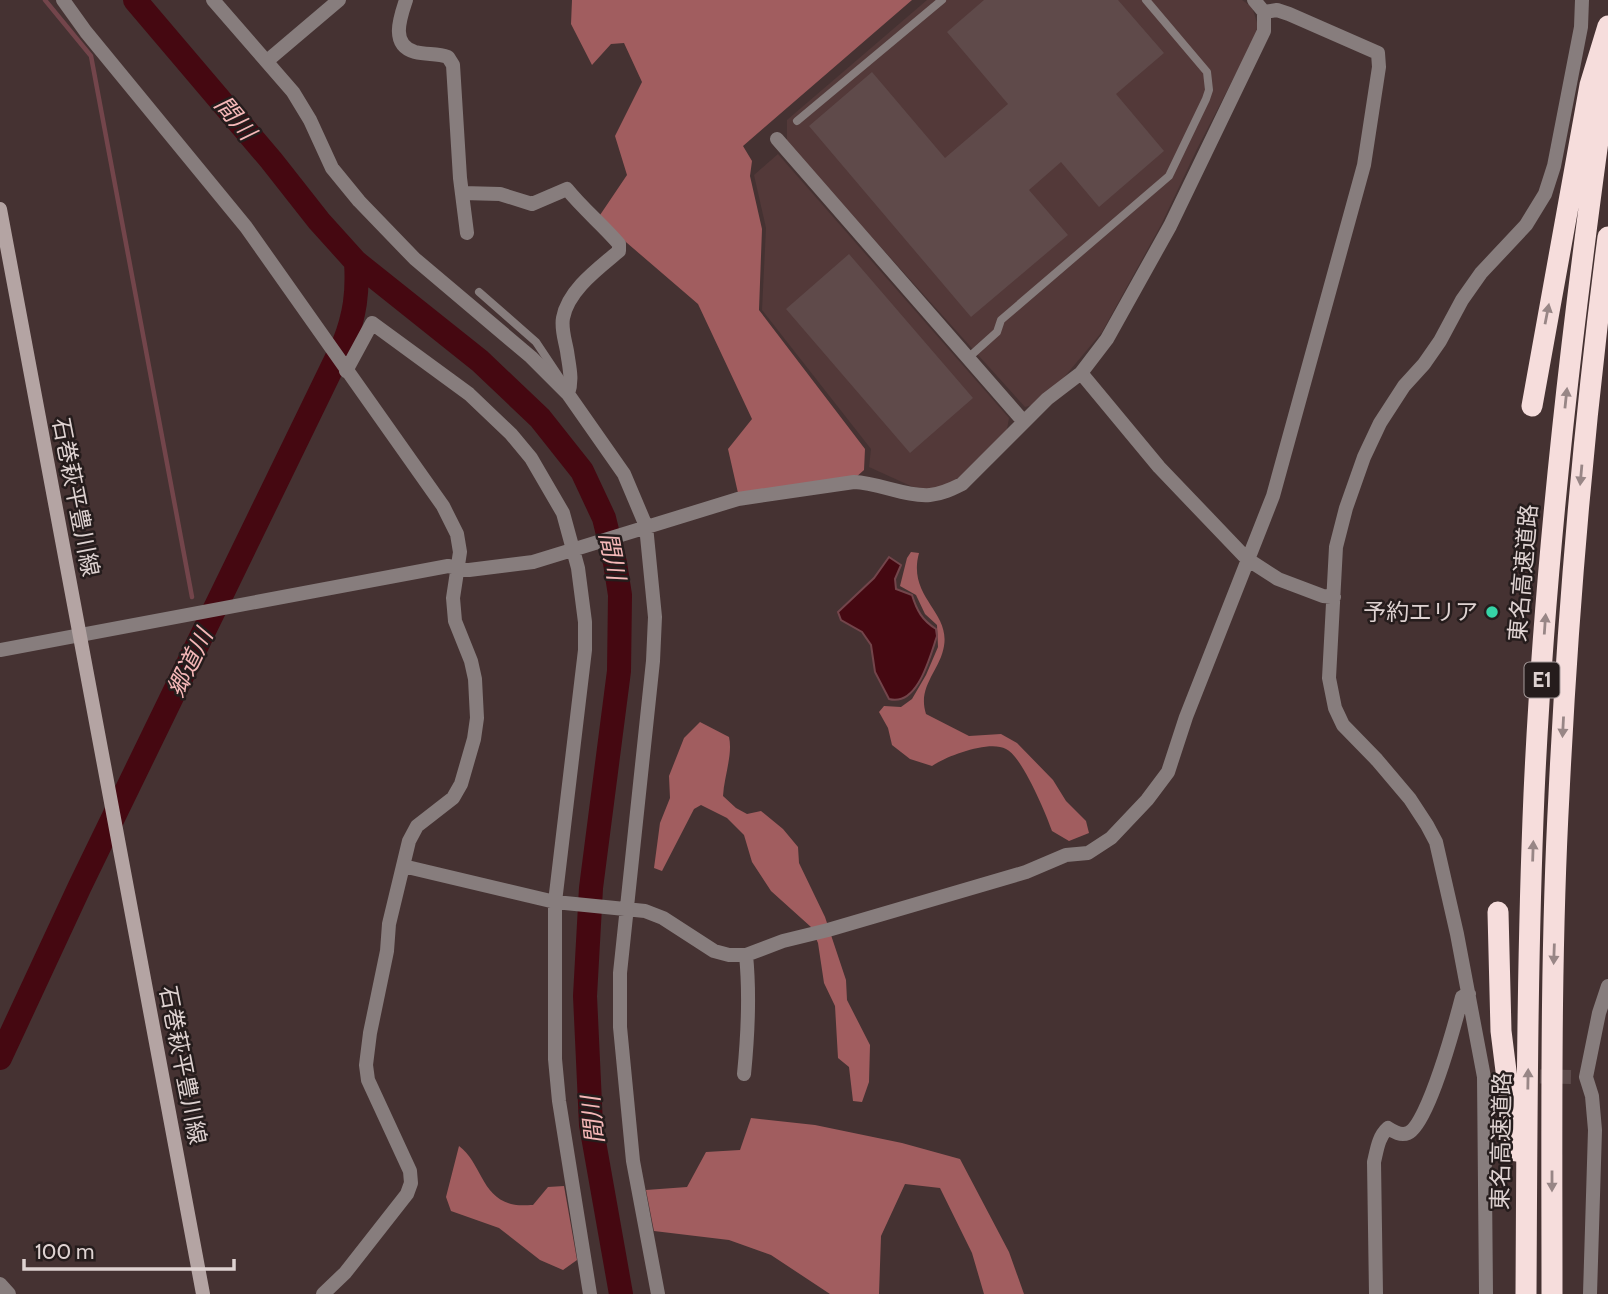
<svg xmlns="http://www.w3.org/2000/svg" width="1608" height="1294" font-family="Cabin,'Noto Sans JP',sans-serif">
  <style>
    .built { fill: #533939 }
    .forest { fill: #a15d5f }
    .water { fill: #450811; stroke: #73454b; stroke-width: 2 }
    .lines { fill: none; stroke-linecap: round; stroke-linejoin: round }
    .stream { stroke: #73454b; stroke-width: 4.5 }
    .river { stroke: #450811; stroke-width: 24 }
    .building { fill: #5f4a4a }
    .minor-tunnel { stroke: #5c4a4a; stroke-width: 14; stroke-dasharray: 14 7; stroke-linecap: butt }
    .service { stroke: #877d7d; stroke-width: 8 }
    .minor { stroke: #877d7d; stroke-width: 14 }
    .secondary { stroke: #b4a4a3; stroke-width: 14 }
    .motorway { stroke: #f6dddc; stroke-width: 21 }
    .oneway { fill: #988686 }
    .poi-dot { fill: #36d4a7; stroke: #251c1c; stroke-width: 2.5 }
    .labels { text-anchor: middle; stroke-width: 5; stroke-linejoin: round; paint-order: stroke }
    .shield { fill: #251c1c; stroke: #a69b9b; stroke-width: 2 }
    .shield-label { font-size: 21px; font-weight: bold; fill: #ded2d1 }
    .street-label { font-size: 23px; fill: #ded2d1; stroke: #251c1c }
    .poi-label { font-size: 23px; fill: #ded2d1; stroke: #251c1c; text-anchor: end }
    .water-label { font-size: 24px; font-style: italic; fill: #f5b7b7; stroke: #251c1c }
  </style>
  <rect width="100%" height="100%" fill="#453232"/>
  <path class="built" d="M927,0H1242L1252,7L1259,29L1197,149L1161,225L1102,332L1056,387L1036,404L1025,407L787,143V120Z
    M778,154L1009,418L1006,435L955,483L932,490L913,487L869,467L871,449L762,310L766,228L754,175Z"/>
  <path class="forest" d="M572,0H912L743,146L752,161L750,176L762,229L759,310L865,449L864,470L854,479L738,493L728,449L752,419L698,304L598,218L627,175L615,136L642,82L624,43L611,44L592,65L571,24Z
    M911,552L919,553C907,597 950,611 944,646C940,671 917,686 926,714L969,736L1001,734L1017,743L1053,780L1066,801L1086,821L1089,833L1069,841L1052,831C1046,814 1022,756 1006,749C989,740 947,756 932,766L910,759L892,745L888,728L879,712L884,706L901,707L912,699L926,675L938,647L937,625L925,614L916,595L900,586L907,558Z
    M700,722L729,737C733,754 724,777 723,796L736,808L747,814L761,811L783,829L798,847L799,863L825,917L846,980L847,1000L870,1045L869,1082L862,1102L853,1101L849,1067L838,1058L835,1006L824,983L818,943L811,927L771,891L752,862L744,835L727,818L701,805L694,809L662,871L654,868L660,823L670,798L669,776L684,738Z
    M751,1118L815,1125L902,1143L960,1159L1009,1252L1024,1294H984L972,1253L940,1188L905,1184L881,1236L879,1294H830L771,1255L729,1240L654,1231L646,1190L687,1187L706,1152L740,1150Z
    M459,1146C481,1162 481,1196 511,1204C517,1206 527,1205 533,1205L548,1187L564,1186L577,1260L563,1270L540,1260L499,1228L451,1211L446,1197Z"/>
  <path class="water" d="M889,557L901,565L895,579L896,589L912,595C917,611 922,620 936,629L937,636C930,656 918,707 889,699L875,672L871,645L862,632L841,620L838,612L874,578Z"/>
  <g class="lines">
    <path class="stream" d="M45,0L91,56L192,597"/>
    <path class="river" d="M135,0L271,160L319,221L356,262L480,361L540,418L582,471L604,518L615,563L620,595L619,671L591,888L585,996L591,1125L621,1294
      M0,1058L80,886L344,343C355,315 358,292 356,262"/>
  </g>
  <path class="building" d="M984,0H1118L1164,53L1116,94L1164,151L1099,207L1061,162L1029,190L1068,235L971,317L809,126L872,72L945,158L1008,104L947,32Z
    M849,254L973,398L910,453L786,309Z"/>
  <g class="lines">
    <path class="minor-tunnel" d="M1519,1076L1571,1077"/>
    <path class="service" d="M797,121L942,0
      M479,292L536,342L562,381
      M968,358L997,332L1001,320L1169,176L1206,99L1209,90L1207,72L1146,0"/>
    <path class="minor" d="M63,0L86,32L246,227L443,506L457,534L460,552L453,598L455,621L471,661L475,679L477,718L474,739L461,784L453,798L417,826L409,841L389,924L387,951L370,1033L366,1065L368,1080L410,1171L411,1183L407,1194L345,1273L323,1294
      M213,0L293,92L310,120L332,168L359,201L415,259L531,357L568,394L624,474L646,526L655,617L653,661L620,973V1027L633,1161L658,1294
      M406,0C400,18 390,45 415,52C427,55 437,53 448,57L453,65L460,178L467,233
      M267,61L339,0
      M777,139L1024,422
      M463,193L500,194L532,204L567,189C583,209 603,225 619,244V251C599,268 568,290 563,318C561,329 565,340 567,351C569,366 573,379 568,394
      M346,371L372,323L469,394L511,434L531,458L563,513L578,568L585,622V650L555,902V1059L559,1101L590,1294
      M1081,373L1159,467L1247,559L1278,579L1323,596L1334,597
      M0,650L448,566L469,570L533,562L738,499L854,482C879,483 907,497 930,495C942,494 952,489 962,484L1047,399L1081,373L1107,339L1170,226L1264,31V12L1254,0
      M403,866L555,902L645,911L663,918L714,951L729,955H746L783,941L828,930L1026,872L1066,855L1088,853L1111,838L1147,800L1168,772L1186,717L1273,496L1364,165L1379,67L1378,53L1289,14L1277,10L1264,12
      M744,1074C748,1034 750,995 746,955
      M0,1284L9,1294
      M1376,1294L1374,1162C1377,1150 1378,1137 1388,1128C1394,1132 1401,1136 1408,1133C1428,1125 1456,1020 1462,997L1469,994
      M1486,1294L1484,1077L1457,934L1436,842L1427,825L1410,799L1377,760L1343,725L1335,708L1329,678L1336,547L1346,508L1364,457L1380,423L1404,386L1424,364L1440,341L1462,300L1481,273L1526,225L1545,194L1554,166L1581,27L1582,0
      M1590,1294L1595,1130L1592,1096L1586,1077L1599,1013L1608,986"/>
    <path class="secondary" d="M0,209L203,1294"/>
    <path class="motorway" d="M1532,406L1590,85L1608,26
      M1498,912L1501,1031L1516,1151
      M1526,1294C1527,1127 1527,960 1534,794C1545,551 1574,310 1608,69
      M1552,1294C1552,1127 1550,960 1559,794C1568,607 1584,422 1608,237"/>
  </g>
  <defs><path id="oneway-solid" d="M-6-.8H1V-3.2L6.5 0L1 3.2V.8H-6Z" transform="scale(1.75)"/></defs>
  <g class="oneway">
    <use href="#oneway-solid" transform="translate(1547 314) rotate(-79)"/>
    <use href="#oneway-solid" transform="translate(1566 398) rotate(-84)"/>
    <use href="#oneway-solid" transform="translate(1581 475) rotate(95)"/>
    <use href="#oneway-solid" transform="translate(1545 624) rotate(-86)"/>
    <use href="#oneway-solid" transform="translate(1563 727) rotate(93)"/>
    <use href="#oneway-solid" transform="translate(1533 851) rotate(-88)"/>
    <use href="#oneway-solid" transform="translate(1554 954) rotate(92)"/>
    <use href="#oneway-solid" transform="translate(1528 1079) rotate(-89)"/>
    <use href="#oneway-solid" transform="translate(1552 1181) rotate(90)"/>
  </g>
  <circle class="poi-dot" cx="1492" cy="612" r="7"/>
  <g class="labels">
    <rect class="shield" x="1524.5" y="662.5" width="35" height="35" rx="5"/>
    <g class="shield-label">
      <text x="1542" y="687">E1</text>
    </g>
    <g class="street-label">
      <text transform="translate(76 497) rotate(79)" y="8">石巻萩平豊川線</text>
      <text transform="translate(1523 573) rotate(-85)" y="8">東名高速道路</text>
      <text transform="translate(183 1065) rotate(79)" y="8">石巻萩平豊川線</text>
      <text transform="translate(1501 1141) rotate(-89)" y="8">東名高速道路</text>
    </g>
    <g class="poi-label">
      <text x="1478" y="620">予約エリア</text>
    </g>
    <g class="water-label">
      <text transform="translate(235 118) rotate(50)" y="8">間川</text>
      <text transform="translate(612 556) rotate(79)" y="8">間川</text>
      <text transform="translate(190 663) rotate(-64)" y="8">郷道川</text>
      <text transform="translate(593 1120) rotate(-96)" y="8">間川</text>
    </g>
  </g>
  <path d="M24 1259v10h210v-10" fill="none" stroke="#ded2d1" stroke-width="3.5"/>
  <text x="35" y="1259" font-size="21" fill="#ded2d1" stroke="#251c1c" stroke-width="5" paint-order="stroke">100 m</text>
</svg>
